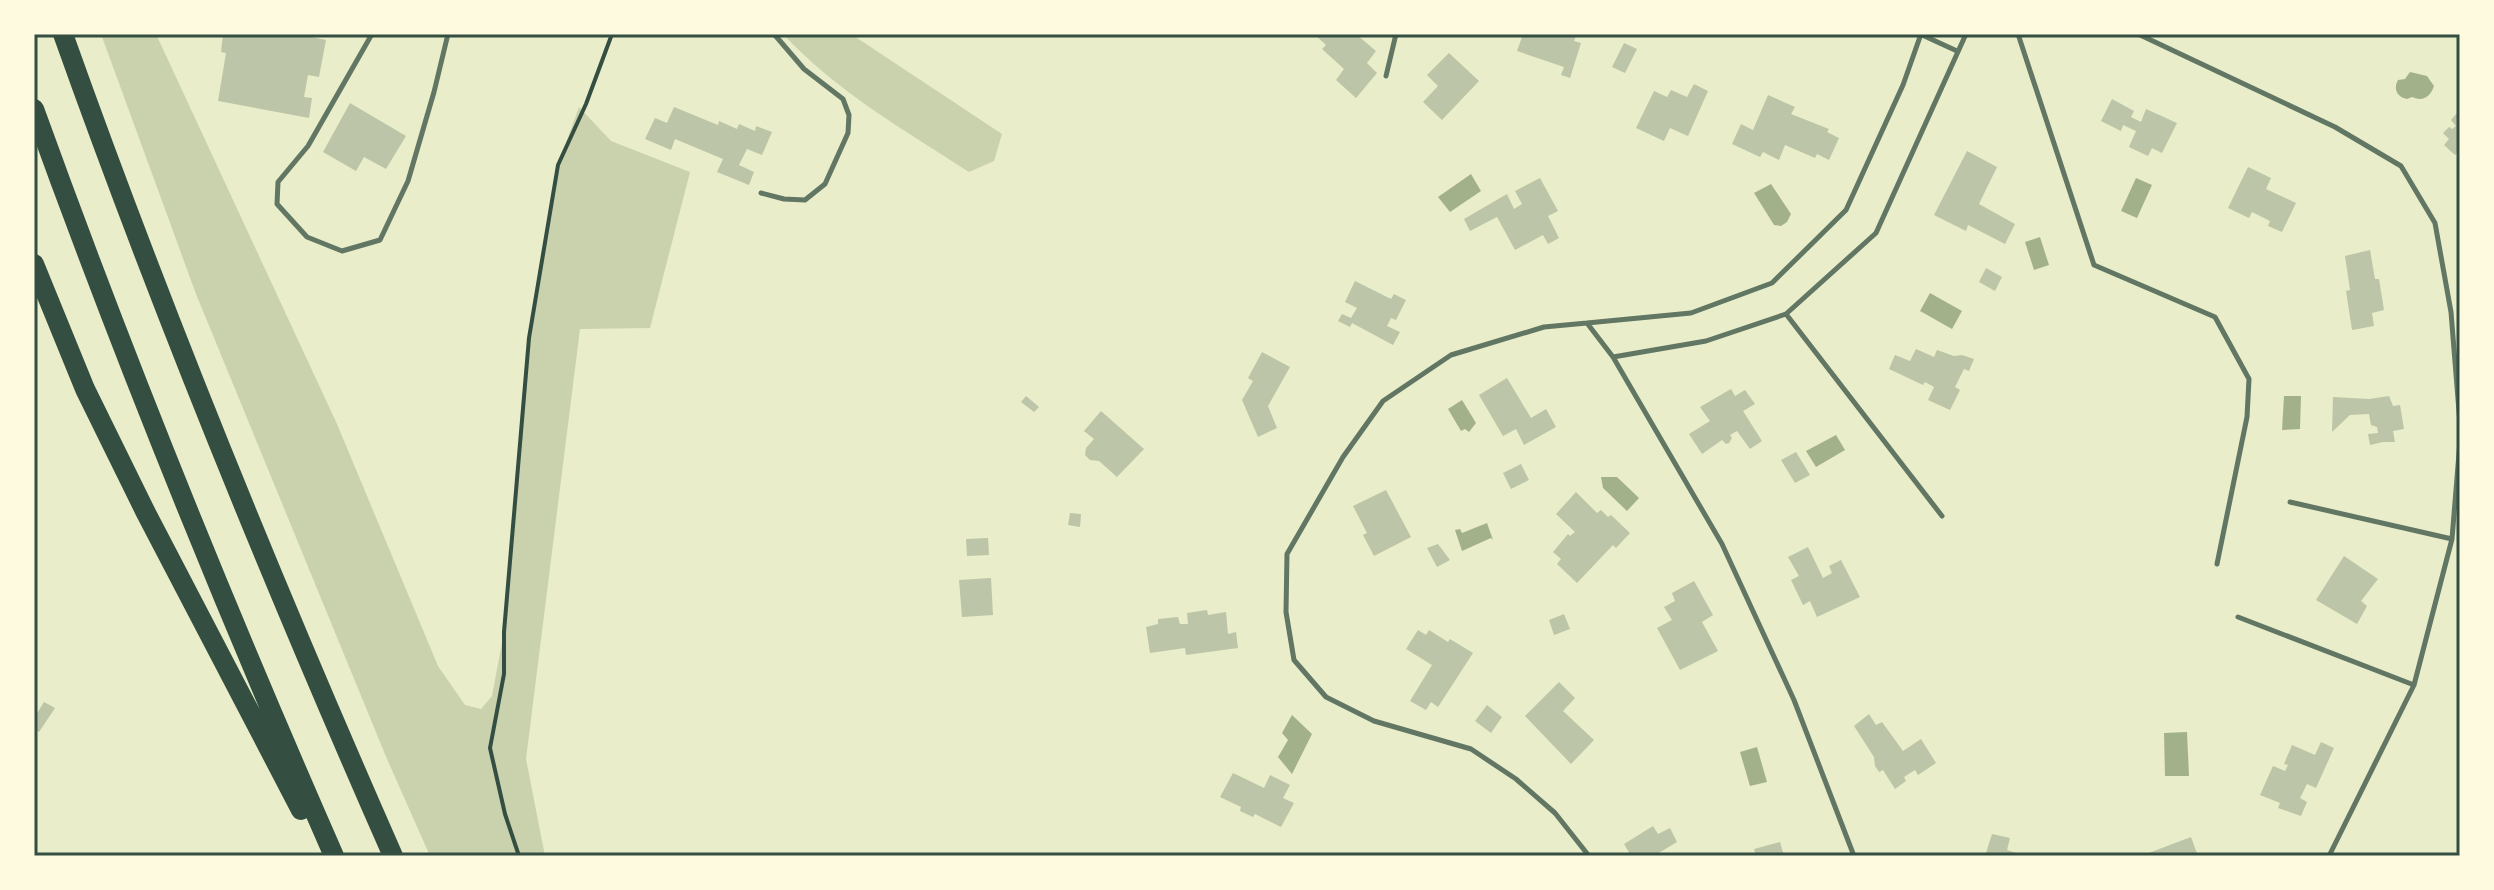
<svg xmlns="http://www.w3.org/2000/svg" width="2494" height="890" font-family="'Public Sans',sans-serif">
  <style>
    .green { fill: #cad2ad }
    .water { fill: #a3b18a }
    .building { fill: #bcc5a7 }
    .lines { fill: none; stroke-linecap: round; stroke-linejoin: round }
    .path { stroke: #344e41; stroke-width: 4 }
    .service { stroke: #617663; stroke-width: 5 }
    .motorway { stroke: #344e41; stroke-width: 20 }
    .neatline { fill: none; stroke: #344e41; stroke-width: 3 }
  </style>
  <rect width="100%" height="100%" fill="#e9edc9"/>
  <path class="green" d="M101,34H156L337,424L438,666L465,705L481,709L492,696L504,632L529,338L558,165L579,107L611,141L690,172L650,328L580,329L526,759L545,856H430L387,759L196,294Z
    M783,34H851L1002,134L994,161L969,172C904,130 836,91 783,34Z"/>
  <path class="water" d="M2410,72L2427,76L2434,86C2430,97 2423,102 2412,97L2407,99C2397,97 2393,89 2398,80L2405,79Z
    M1471,174L1481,191L1450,212L1438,197Z
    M2136,178L2152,185L2137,218L2121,211Z
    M1771,184L1791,214L1787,222L1781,226L1774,225L1754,193Z
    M2040,237L2049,265L2034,270L2025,242Z
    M1930,293L1962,311L1952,329L1920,311Z
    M2284,396H2301L2300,429L2282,430Z
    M1462,400L1476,423L1469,432L1465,429L1461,431L1448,409Z
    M1836,435L1845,450L1816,467L1806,451Z
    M1601,477H1617L1639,498L1627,511L1603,488Z
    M1487,523L1493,540L1491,538L1462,551L1455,530L1460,529L1462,533Z
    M1292,715L1312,734L1292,774L1278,757L1288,740L1282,733Z
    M2187,732L2189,776H2165L2164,733Z
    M1757,747L1767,782L1750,786L1740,752Z"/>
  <path class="building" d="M223,34H298L326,40L319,77L308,75L304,97L312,98L309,118L218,101L226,53L221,52Z
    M1314,34H1356L1376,51L1367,63L1377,73L1356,98L1336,80L1344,69L1322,49L1326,45Z
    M1523,34H1577L1574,41L1581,43L1570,78L1561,75L1564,67L1517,51Z
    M1624,43L1637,49L1625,73L1612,67Z
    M1449,53L1479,81L1442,120L1423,102L1438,86L1427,75Z
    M1694,84L1708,91L1688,136L1670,128L1664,141L1636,128L1654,91L1667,97L1671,90L1687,97Z
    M1768,95L1795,107L1791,114L1829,129L1827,132L1839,138L1829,160L1817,154L1815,158L1785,145L1779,160L1763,152L1760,157L1732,144L1741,124L1753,130Z
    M2112,99L2134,111L2131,117L2141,122L2146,109L2177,123L2162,153L2152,148L2148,156L2129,147L2136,131L2123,125L2121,131L2101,121Z
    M350,103L406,136L386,169L364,157L356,171L323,152Z
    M674,107L718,125L719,121L737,129L739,124L755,131L756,126L772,132L762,155L747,149L739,165L754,172L749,185L717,172L723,159L675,139L671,150L645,139L655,118L667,123Z
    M2457,113L2460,116V150L2455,155L2444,145L2449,139L2443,133L2449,127L2452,129L2456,126L2451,120Z
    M1967,151L1997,167L1979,204L2015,224L2005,244L1968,225L1966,231L1934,215Z
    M2248,167L2271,178L2266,189L2296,203L2282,232L2268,226L2270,221L2252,212L2249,218L2228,208Z
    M1540,178L1558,211L1548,216L1559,238L1548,244L1543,235L1515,250L1497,217L1470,231L1464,219L1507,194L1514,209L1522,204L1515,191Z
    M2370,250L2375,279H2379L2384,310L2372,313L2374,326L2352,330L2346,291L2350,290L2345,256Z
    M1986,268L2002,277L1995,291L1979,282Z
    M1355,281L1391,299L1394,294L1406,300L1396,320L1391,318L1387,326L1400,332L1393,345L1352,323L1350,327L1338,321L1342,314L1351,318L1357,308L1345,302Z
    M1916,349L1934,357L1937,350L1954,356L1962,355L1974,359L1969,371L1964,369L1955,387L1960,390L1950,410L1928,400L1934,387L1925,382L1923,385L1889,369L1895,355L1910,361Z
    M1262,352L1290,367L1268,406L1277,428L1258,437L1242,400L1253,381L1248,378Z
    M1507,378L1531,418L1546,409L1556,427L1524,445L1516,429L1503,436L1479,395Z
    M1731,389L1735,396L1745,390L1755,404L1743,411L1762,441L1750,449L1737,431L1730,435L1732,438L1729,443L1726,444L1722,440L1702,454L1689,434L1710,421L1700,407Z
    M1026,396L1039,407L1034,412L1021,402Z
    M2389,396L2393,406L2400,405L2404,429L2393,431L2395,442H2383L2370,445L2368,434L2378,433L2377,427L2371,425L2369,414L2350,415L2332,432L2333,397L2369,399Z
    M1101,411L1144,449L1117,477L1099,461L1090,460L1085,455L1086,448L1094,439L1084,431Z
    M1796,452L1810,475L1795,483L1781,460Z
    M1521,464L1529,480L1511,489L1503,473Z
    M1386,490L1411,537L1374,556L1363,535L1367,533L1353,506Z
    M1576,492L1597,513L1601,510L1608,517L1611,515L1630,533L1616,548L1613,545L1577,583L1557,564L1561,559L1553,552L1568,534L1570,536L1575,532L1556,514Z
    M1070,513L1081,514L1080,527L1068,525Z
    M988,538L989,555L967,556L966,539Z
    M1438,544L1450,560L1437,567L1427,548Z
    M1808,547L1823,578L1832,573L1829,566L1841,560L1860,597L1817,617L1810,601L1803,605L1791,580L1799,576L1788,557Z
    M2344,556L2378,579L2361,601L2367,606L2357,624L2316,600Z
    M991,578L993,615L962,617L959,580Z
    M1694,581L1713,615L1702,622L1718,651L1680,670L1657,628L1672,620L1664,607L1675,601L1672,593Z
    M1207,610L1208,615L1226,612L1228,634L1236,632L1238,648L1186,655L1185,648L1150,653L1146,627L1158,624V619L1178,617L1180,624H1188L1187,613Z
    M1564,614L1570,629L1554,635L1549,620Z
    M1418,630L1426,635L1429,630L1448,642L1450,639L1473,653L1438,707L1431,702L1426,710L1410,701L1432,665L1406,649Z
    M1559,682L1575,698L1563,711L1594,740L1571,764L1525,716Z
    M44,702L55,708L39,732L34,729V718Z
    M1487,705L1502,717L1491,733L1475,721Z
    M1869,714L1876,725L1882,722L1903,751L1921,739L1936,763L1918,775L1915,770L1904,777L1906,781L1895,789L1883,770L1879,772L1875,766L1874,757L1854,726Z
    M2321,742L2334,748L2316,788L2307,784L2300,798L2307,802L2301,816L2278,808L2280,803L2260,795L2273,766L2285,771L2288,765L2284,764L2292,745L2315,755Z
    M1233,773L1264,788L1270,775L1290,785L1283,798L1294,803L1281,827L1255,814L1253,817L1240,811L1241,807L1220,797Z
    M1653,826L1658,834L1670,828L1677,842L1657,854L1659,856H1631L1624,844Z
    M1992,834L2010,838L2007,850L2026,856H1985Z
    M2191,837L2198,856H2147L2146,854Z
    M1780,842L1784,856H1756L1754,849Z"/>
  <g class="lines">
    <path class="path" d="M519,856L505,814L490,748L504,674V632L529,338L558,165L586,104L612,34"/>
    <path class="service" d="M372,34L308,146L278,182L277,204L307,237L342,251L380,240L408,181L434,92L448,34
      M1920,34L1957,51
      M2018,34L2094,265L2215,317L2249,379L2247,417L2217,564
      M2138,34L2335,127L2401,166L2435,223L2451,312L2460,424
      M1386,76L1396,34
      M761,193L784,199L805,200L825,184L848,133L849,115L843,99L804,69L774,34
      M1786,314L1942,516
      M1587,323L1691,313L1772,283L1846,210L1903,85L1921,34
      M1613,357L1706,341L1786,314L1876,233L1966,34
      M2290,502L2452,539
      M2238,617L2414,685
      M1589,856L1555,813L1516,779L1471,749L1374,721L1326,697L1294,660L1286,612L1287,554L1343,457L1383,401L1451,355L1544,327L1587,323L1613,357L1722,544L1794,700L1854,856
      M2329,856L2414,685L2452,539L2460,441"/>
    <path class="motorway" d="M63,34C162,312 274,586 393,856
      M34,109C125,361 226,610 334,856
      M34,264L85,389L145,511L301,810"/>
  </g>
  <rect width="2494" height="890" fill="none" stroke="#fefae0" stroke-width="72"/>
  <rect x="36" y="36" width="2422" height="818" class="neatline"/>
</svg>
